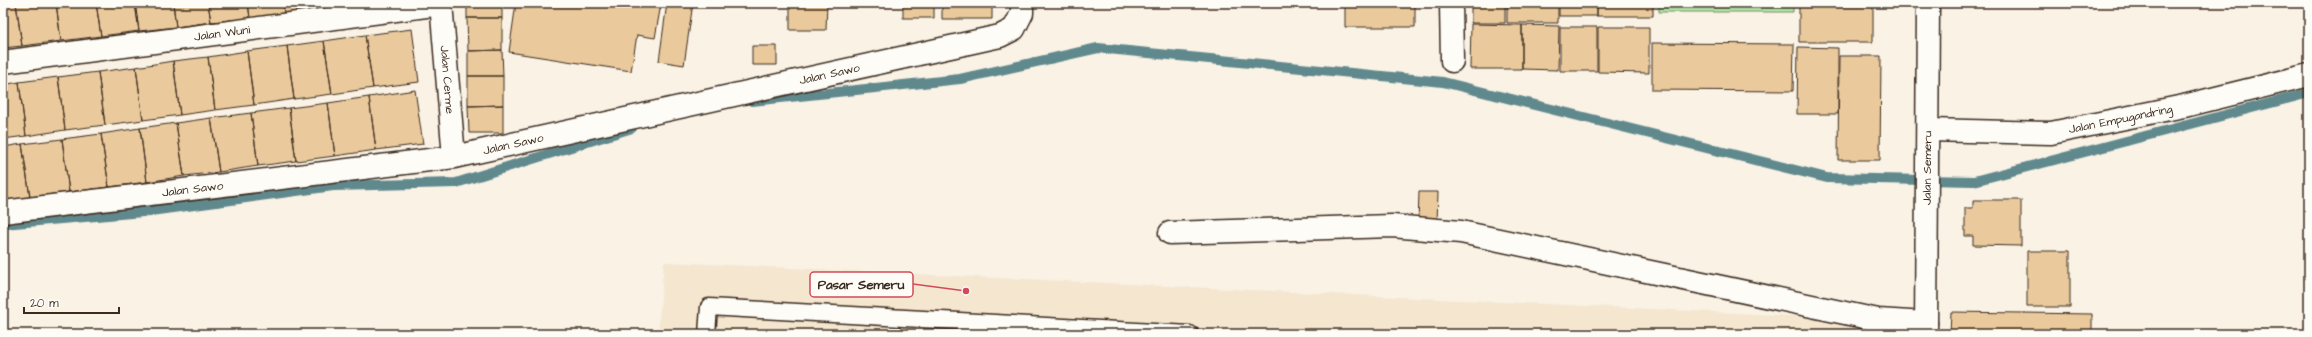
<svg xmlns="http://www.w3.org/2000/svg" width="2312" height="337" font-family="'Architects Daughter',sans-serif">
  <style>
    .built { fill: #f4e6cf }
    .green { fill: #b2e8aa; stroke: #768964 }
    .lines { fill: none; stroke-linecap: round; stroke-linejoin: round }
    .stream { stroke: #61898e; stroke-width: 10 }
    .building { fill: #eaca9c; stroke: #3b2a1e }
    .service-casing { stroke: #3b2a1e; stroke-width: 19 }
    .minor-casing { stroke: #3b2a1e; stroke-width: 25 }
    .tertiary-casing { stroke: #3b2a1e; stroke-width: 25 }
    .service { stroke: #fdfcf7; stroke-width: 16 }
    .minor { stroke: #fdfcf7; stroke-width: 22 }
    .tertiary { stroke: #fdfcf7; stroke-width: 22 }
    .labels { text-anchor: middle; stroke-width: 4; stroke-linejoin: round; paint-order: stroke }
    .street-label { font-size: 12px; fill: #3b2a1e; stroke: #fdfcf7 }
    .leader { fill: none; stroke: #d1495b; stroke-width: 1.5 }
    .callout-dot { fill: #d1495b; stroke: #fdfcf7; stroke-width: 1.5 }
    .callout { fill: #fdfcf7; stroke: #d1495b; stroke-width: 1.5 }
    .callout-label { font-size: 13px; text-anchor: middle; font-weight: bold; fill: #3b2a1e }
  </style>
  <rect width="100%" height="100%" fill="#f9f2e5"/>
  <filter id="ink" filterUnits="userSpaceOnUse"><feTurbulence type="fractalNoise" baseFrequency=".025" numOctaves="2"/><feDisplacementMap in="SourceGraphic" scale="8" xChannelSelector="R" yChannelSelector="G"/><feConvolveMatrix kernelMatrix="1 2 1 2 8 2 1 2 1" color-interpolation-filters="sRGB"/></filter>
  <g filter="url(#ink)">
    <path class="built" d="M664,262L1878,320L1877,334H658Z"/>
    <path class="green" d="M1659,3H1793V12H1659Z"/>
    <g class="lines">
      <path class="stream" d="M752,101L960,79L1098,48L1443,82L1827,178L1974,181L2309,93
        M3,224L143,212L333,186L456,183L632,128"/>
    </g>
    <path class="building" d="M3,3H16L22,46L3,48Z
      M16,3H56L61,41L22,46Z
      M56,3H96L101,36L61,41Z
      M96,3H135L139,31L101,36Z
      M135,3H173L176,27L139,31Z
      M173,3H208L211,22L176,27Z
      M208,3H248L250,18L211,22Z
      M248,3H283L284,13L250,18Z
      M283,3H327L328,8L284,13Z
      M327,3H368L328,8Z
      M467,3H502V18H467Z
      M516,3H652L661,4L655,38L637,35L631,71L509,52Z
      M667,3H693L684,65L659,61Z
      M790,3H827L826,30H790Z
      M903,3H934V18H903Z
      M942,3H992V19H942Z
      M1345,3H1415V27H1345Z
      M1471,3H1505V23H1471Z
      M1507,3H1558V23H1507Z
      M1559,3H1597V16H1559Z
      M1597,3H1653V16H1597Z
      M1799,3H1873V42H1799Z
      M467,18H502V50L468,51Z
      M1471,24L1522,25V69H1470Z
      M1522,25L1559,26L1558,70L1522,69Z
      M1560,27H1597V71H1560Z
      M1598,27H1649V73L1598,72Z
      M412,29L419,82L373,88L365,35Z
      M365,35L373,88L332,94L324,41Z
      M324,41L332,94L294,99L287,46Z
      M1652,43L1794,44L1793,91L1652,90Z
      M287,46L294,99L254,105L247,51Z
      M752,46H777V65H752Z
      M1798,47L1838,48V114H1797Z
      M502,50L503,76H468V51Z
      M247,51L254,105L215,110L208,57Z
      M1839,56H1881L1880,160H1838Z
      M208,57L215,110L180,115L173,61Z
      M173,61L180,115L143,120L136,67Z
      M136,67L143,120L105,125L98,72Z
      M98,72L105,125L65,130L58,77Z
      M468,76H503V105L468,106Z
      M58,77L65,130L26,136L19,82Z
      M19,82L26,136L3,139V85Z
      M415,90L423,144L376,150L369,97Z
      M369,97L376,150L335,156L328,103Z
      M328,103L335,156L296,161L289,108Z
      M503,105V133H469L468,106Z
      M289,108L296,161L258,166L251,113Z
      M251,113L258,166L219,172L211,118Z
      M211,118L219,172L184,176L176,123Z
      M176,123L184,176L147,182L140,128Z
      M140,128L147,182L109,187L101,134Z
      M101,134L109,187L69,192L62,139Z
      M62,139L69,192L30,197L22,144Z
      M22,144L30,197L3,201V147Z
      M1419,192H1438L1437,224H1418Z
      M1973,200H2021V246L1973,245V236H1965V208H1973Z
      M2027,251H2070V307H2027Z
      M1951,312L2092,314V334H1950Z"/>
    <g class="lines">
      <defs>
        <path id="service" d="M707,334L709,307L1190,334"/>
        <g id="minor">
          <path id="s1" d="M441,3L454,157"/>
          <path d="M1451,3L1452,61"/>
          <path id="s2" d="M3,62L441,4"/>
          <path id="s3" d="M1928,130L2051,133L2184,106L2309,75"/>
          <path id="s4" d="M3,212L454,157L1000,36L1014,29L1022,13V3"/>
          <path d="M1170,233L1392,226L1461,232L1878,320L1926,323"/>
        </g>
        <g id="tertiary">
          <path id="s5" d="M1926,334L1928,3"/>
        </g>
      </defs>
      <use href="#service" class="service-casing"/>
      <use href="#minor" class="minor-casing"/>
      <use href="#tertiary" class="tertiary-casing"/>
      <use href="#service" class="service"/>
      <use href="#minor" class="minor"/>
      <use href="#tertiary" class="tertiary"/>
    </g>
  </g>
  <g class="labels">
    <g class="street-label">
      <text dy="4" stroke="none"><textPath href="#s2" startOffset="221">Jalan Wuni</textPath></text>
      <text dy="4" stroke="none"><textPath href="#s4" startOffset="839">Jalan Sawo</textPath></text>
      <text dy="4" stroke="none"><textPath href="#s1" startOffset="77">Jalan Cerme</textPath></text>
      <text dy="4" stroke="none"><textPath href="#s3" startOffset="194">Jalan Empugandring</textPath></text>
      <text dy="4" stroke="none"><textPath href="#s4" startOffset="515">Jalan Sawo</textPath></text>
      <text dy="4" stroke="none"><textPath href="#s5" startOffset="166">Jalan Semeru</textPath></text>
      <text dy="4" stroke="none"><textPath href="#s4" startOffset="191">Jalan Sawo</textPath></text>
    </g>
  </g>
  <path class="leader" d="M966 291L913 284"/>
  <circle class="callout-dot" cx="966" cy="291" r="4"/>
  <rect class="callout" x="810" y="272" width="103" height="25" rx="4"/>
  <g class="callout-label">
    <text x="861" y="289">Pasar Semeru</text>
  </g>
  <rect width="2312" height="337" fill="none" stroke="#fdfcf7" stroke-width="16"/>
  <rect x="8" y="8" width="2296" height="321" fill="none" stroke="#3b2a1e" stroke-width="1.5" filter="url(#ink)"/>
  <path d="M24 307v6h95v-6" fill="none" stroke="#3b2a1e" stroke-width="2"/>
  <text x="30" y="307" font-size="12" fill="#3b2a1e" stroke="#fdfcf7" stroke-width="3" paint-order="stroke">20 m</text>
</svg>
